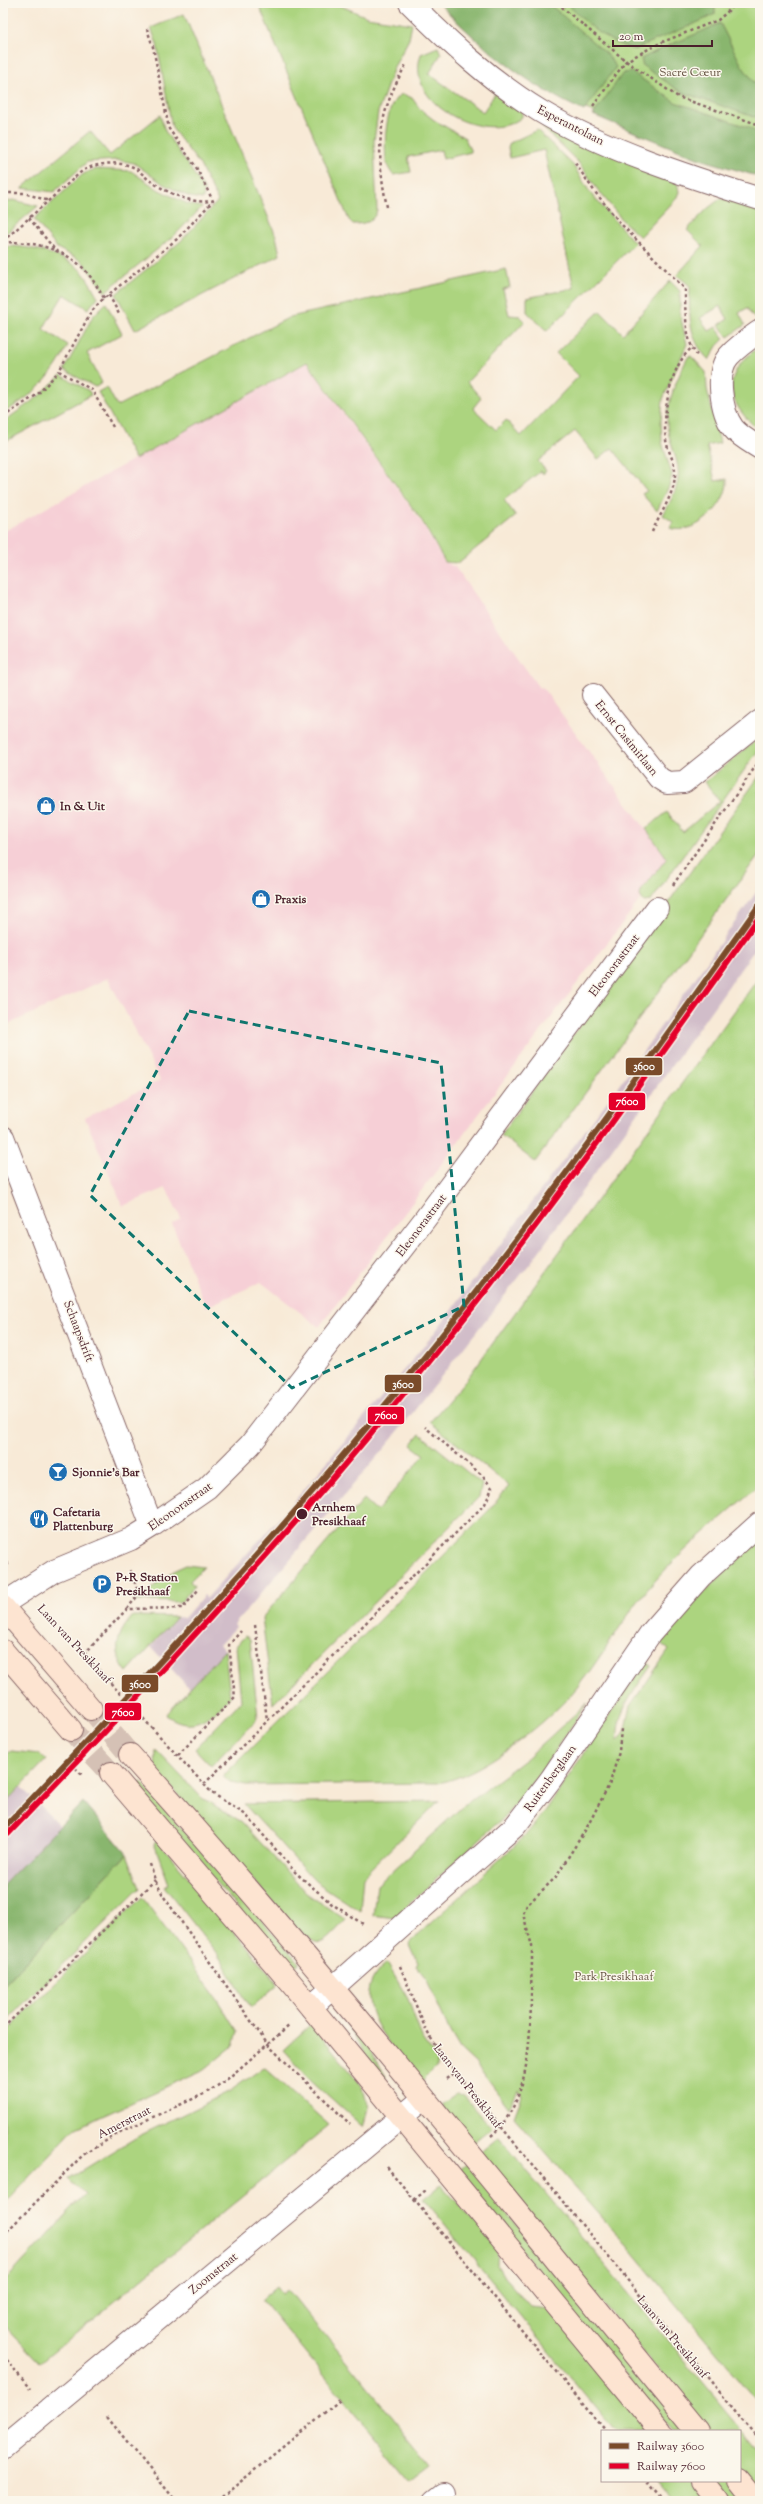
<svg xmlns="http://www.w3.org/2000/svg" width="763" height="2504" font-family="'Sorts Mill Goudy',serif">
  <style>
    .built { fill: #f6cfd6 }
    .industrial { fill: #d1bdc9 }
    .green { fill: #acd47f; stroke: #7b7a55 }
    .forest { fill: #89b66e; stroke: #6a6a4c }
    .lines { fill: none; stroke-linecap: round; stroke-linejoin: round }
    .secondary-tunnel { stroke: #d5c1b5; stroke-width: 22; stroke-dasharray: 22 11; stroke-linecap: butt }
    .street-casing { stroke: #876667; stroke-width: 24 }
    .secondary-casing { stroke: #876667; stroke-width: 24 }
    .path { stroke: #876667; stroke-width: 2.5; stroke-dasharray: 3 3; stroke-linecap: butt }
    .street { stroke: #fff; stroke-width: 22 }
    .secondary { stroke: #fde4d1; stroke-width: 22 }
    .rail-1-casing { stroke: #fbf7ec; stroke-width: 9 }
    .rail-2-casing { stroke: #fbf7ec; stroke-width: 9 }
    .rail-1 { stroke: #7a4b2a; stroke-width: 6 }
    .rail-2 { stroke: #e4002b; stroke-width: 6 }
    .marked { fill: none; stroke: #0f766e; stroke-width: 3; stroke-dasharray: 8 5; stroke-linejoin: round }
    .stop-dot { fill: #4a1f2b; stroke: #fbf7ec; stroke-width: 1.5 }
    .labels { text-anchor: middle; stroke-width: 3; stroke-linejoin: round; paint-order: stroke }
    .park-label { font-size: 12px; fill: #675544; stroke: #fbf7ec }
    .street-label { font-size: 12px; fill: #4a1f2b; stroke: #fbf7ec }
    .poi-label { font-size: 12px; font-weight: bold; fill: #4a1f2b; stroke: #fbf7ec; text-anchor: start }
    .stop-label { font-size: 12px; font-weight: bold; fill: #4a1f2b; stroke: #fbf7ec; text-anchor: start }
    .line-badge { stroke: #fbf7ec; stroke-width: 1.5 }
    .badge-label { font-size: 11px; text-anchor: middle; font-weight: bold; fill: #fff }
  </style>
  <rect width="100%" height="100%" fill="#fbf7ec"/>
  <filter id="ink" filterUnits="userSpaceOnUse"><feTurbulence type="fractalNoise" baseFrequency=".025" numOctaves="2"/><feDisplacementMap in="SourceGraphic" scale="8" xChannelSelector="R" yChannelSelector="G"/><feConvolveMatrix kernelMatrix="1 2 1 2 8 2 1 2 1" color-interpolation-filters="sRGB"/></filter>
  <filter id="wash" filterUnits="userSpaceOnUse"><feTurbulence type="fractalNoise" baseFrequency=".012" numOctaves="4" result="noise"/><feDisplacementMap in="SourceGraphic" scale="16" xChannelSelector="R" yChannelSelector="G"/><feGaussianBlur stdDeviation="0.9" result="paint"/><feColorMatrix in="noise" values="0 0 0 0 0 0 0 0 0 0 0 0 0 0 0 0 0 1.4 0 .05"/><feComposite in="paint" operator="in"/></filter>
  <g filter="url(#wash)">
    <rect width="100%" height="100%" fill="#f8ead7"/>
    <path class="built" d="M307,363L421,522L444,562L455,567L539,688L542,687L669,861L319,1327L261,1282L206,1307L172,1224L181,1218L166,1188L123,1206L85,1118L160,1080L108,978L3,1027V532Z"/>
    <path class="industrial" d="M760,887V942L535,1257L392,1439L234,1625L236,1627L219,1645L225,1650L190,1689L151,1647L177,1617L184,1618L204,1595L207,1598L291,1505L432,1336L617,1088Z
      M21,1787L60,1826L3,1885V1805Z"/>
    <path class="green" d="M258,3H334L367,17L412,24L409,39L394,67L378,112L374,141L377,210C374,222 364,224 353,224L349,220Z
      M444,3H760V173L583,108Z
      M184,14L276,236L280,255L135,330L116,294L181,241L218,201L200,165L172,128L157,44L151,28Z
      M438,47L441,54L429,74L483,112L496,92L522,112V117C489,146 403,106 421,54Z
      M403,94L412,98L420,109L434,120L465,138L471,152L443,159L441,150L408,157L411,172L393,175C391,172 388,168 387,164C383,149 385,98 403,94Z
      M160,115L165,131L204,189L203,199L190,197L163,184L134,163L117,160L87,162L54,192L22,188L90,131L110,155Z
      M545,125L677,182L679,192L676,199L640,237L623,221L598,190L578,162L542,127Z
      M537,130L573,165L591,194L635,243L547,331L527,312V298L574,288L544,150L510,158L508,148L510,143Z
      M98,169L131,171L159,190L188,204L202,207L175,235L105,292L82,261L57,248L34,219L82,175L89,171Z
      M720,199H728L760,211V314L754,318L747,308L739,313L745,325L728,337L719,325L728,319L720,306L700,318L709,331L716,327L724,339L717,346L709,360C688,339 689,315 690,286L677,275L703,246L687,230L707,209Z
      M13,200L38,206L3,236V203Z
      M10,246C33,247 57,253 77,267C86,274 92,287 98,297L88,309L64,294L43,329L68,345C53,377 34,395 3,413V248Z
      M506,269L510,287L503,289L509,315L520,316L525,321L467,382L481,398L473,408L496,430L506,420L521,436L579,376L556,353L600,311L623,334L670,281L680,291V314L687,344L663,399L661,421L662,442L672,475L669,486L657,511L642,494L647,491L612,448L598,459L575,431L538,461L546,471L543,474L541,471L504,500L516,516L458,563L445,562L422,521L307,362L135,459L98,392L107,387L117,406L290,317Z
      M106,303L122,334L87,353L102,383L95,387L64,370L93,316Z
      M760,346V431C725,402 720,374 760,346Z
      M691,356L706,372L707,389L720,443L707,446L715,481L727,479C729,504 695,537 670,528L673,522L663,515C672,499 682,482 677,463C674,448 667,436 667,421C668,398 678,377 688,357Z
      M61,375L89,391L91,395L3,443V422L39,396Z
      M760,737V748L651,901L644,902L640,896L641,891L667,858L646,829L667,812L683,832L720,801L705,782Z
      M760,775V853L535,1162L501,1135Z
      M760,976V1484C722,1518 680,1551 647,1590C619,1624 598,1665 568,1698C538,1729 480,1776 438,1783L246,1785L230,1782L223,1776L489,1510L509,1486L430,1422L469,1376Z
      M420,1434L482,1484L479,1497L273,1704L262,1618L364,1499L377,1511L424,1455L411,1445Z
      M760,1539V2405L628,2247L514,2117L522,2096L518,2090L509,2108L475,2063L460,2049L450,2032L426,1978L416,1966L418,1963L409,1943L524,1837L544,1813L645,1662L651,1666C636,1689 615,1713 618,1741L624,1733L630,1706L669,1650L659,1642L682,1613Z
      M186,1565L204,1567L190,1581L194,1586L181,1602L135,1601L175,1570Z
      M133,1616L177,1617L127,1672C111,1653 117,1633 133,1616Z
      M245,1636L250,1639L258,1718L211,1766L195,1749L241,1701L236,1646Z
      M225,1650L230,1697C210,1717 194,1734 166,1715Z
      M587,1703L543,1769L506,1815L394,1918L373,1915L377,1885L462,1807L527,1758Z
      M156,1750L202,1798L242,1822L306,1893L346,1920C320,1946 322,1952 293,1925L155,1769Z
      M12,1751L39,1754L46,1760L3,1805V1755Z
      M141,1782L299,1963L292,1969L134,1789Z
      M439,1801L363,1876L360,1911L315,1881L244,1804Z
      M157,1840L278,1984L251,2008L218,1955L164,1886L169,1884L154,1843Z
      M127,1854L140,1888L3,2024V1986Z
      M142,1897L213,1993L237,2032L233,2046L205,2069L74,2129L3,2205V2034Z
      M387,1963L408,1999L422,2038L437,2060L436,2068L421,2083C396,2051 340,1999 387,1963Z
      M311,2024L363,2087L368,2109L363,2127L312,2081L283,2050Z
      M350,2025L368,2046L385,2077L384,2079L370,2063L350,2029Z
      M264,2067L329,2125L40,2363L3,2324V2283L85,2195L68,2179L137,2137L230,2091Z
      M457,2093L464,2096L492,2128L471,2145L440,2105Z
      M499,2137L760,2452V2494L740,2470V2431H708L479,2153Z
      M467,2164L687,2431H671L457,2172Z
      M441,2185L498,2247L497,2265L504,2277L531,2307L549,2309L649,2431H615L424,2199Z
      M277,2287L282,2294L288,2290L431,2464L410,2480L262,2300Z
      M656,2481H691L707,2501H673Z
      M712,2481H728L744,2501H729Z"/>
    <path class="forest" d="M439,3H548L608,55L616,67L584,111C529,86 480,47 439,3Z
      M566,3H715V14C689,28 661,36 635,50C605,42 588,24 566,3Z
      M720,23L742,66L760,90V115L754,117L681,92L643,66L641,59C666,45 694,36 720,23Z
      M632,72L675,102L750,128L760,135V177L697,158L593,115L623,73Z
      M83,1802L127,1854L3,1986V1885Z"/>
  </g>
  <g filter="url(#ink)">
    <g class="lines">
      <path class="secondary-tunnel" d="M91,1709L130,1755
        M71,1730L111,1773"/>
      <defs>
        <path id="street" d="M410,3C450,43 491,81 540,111C603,149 690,177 760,199
          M760,331C750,338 738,346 729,356C715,371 721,412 733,428C739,436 752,443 760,448
          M593,695L659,778L667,783L684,782L760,721
          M3,1137L152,1526
          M3,1604L54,1571L131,1539L152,1526L207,1488L250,1445L425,1219L657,908
          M311,2007L515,1826L551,1779L650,1634L701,1576L760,1523
          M3,2448L423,2099
          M435,2501L444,2494"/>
        <path id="secondary" d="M3,1607L91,1709
          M3,1651L71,1730
          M130,1755C327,1973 510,2204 697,2431
          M111,1773L291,1983L660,2431
          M702,2481L718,2501
          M739,2481L755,2501"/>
      </defs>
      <use href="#street" class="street-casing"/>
      <use href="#secondary" class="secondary-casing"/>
      <path class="path" d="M557,3L626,61L678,97L760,125
        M593,106L626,61L660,43L718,20L737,3
        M575,163L595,192L621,224L685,289C685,306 685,343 697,355
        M3,193H24L49,201
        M387,207C375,149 377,114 407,63
        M29,218L56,251
        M3,241L81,172C93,163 120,160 135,168C140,171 144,176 149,180C168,193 189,204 212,201
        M3,243C26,239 63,249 81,266C91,275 97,287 104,298
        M109,295L120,316
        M3,417L38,394L59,371
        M113,427L92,390L59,371L91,312L102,300L177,239L213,201L196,167L169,129L153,47L147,29
        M652,532C660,514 674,495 675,475C676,462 668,453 666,440C662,414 670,364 693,347
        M673,885L760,760
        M3,1558L9,1566
        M127,1609L139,1594L130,1570
        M255,1625L267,1720
        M82,1652L212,1793L246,1815L296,1873L332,1904L363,1924
        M84,1654L127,1609L183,1608L198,1590
        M178,1755L235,1697L229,1645L241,1631
        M67,1759L83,1776
        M204,1784L485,1504L492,1488L483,1476L425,1427
        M150,1864L155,1880L164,1897L268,2045L350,2124
        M400,1966L426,2030L438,2050L760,2441
        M3,2028L155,1880
        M446,2079L455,2072
        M491,2136C537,2096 529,2018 532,1962V1946L523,1914L527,1905L555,1878L586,1829L610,1783L619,1752L621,1729
        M387,2167L605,2431
        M414,2200L426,2190
        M3,2235L83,2155L122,2131L206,2093L225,2081L290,2025
        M3,2355L30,2389
        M107,2417L176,2501
        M647,2481L664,2501
        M217,2501L340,2400"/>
      <use href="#street" class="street"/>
      <use href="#secondary" class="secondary"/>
      <defs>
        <path id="rail-1" d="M3,1829C150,1675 294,1519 427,1354C544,1208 652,1056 760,904"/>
        <path id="rail-2" d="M8,1834C155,1680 300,1524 433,1357C548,1215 654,1065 760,916"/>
      </defs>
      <use href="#rail-1" class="rail-1-casing"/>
      <use href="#rail-2" class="rail-2-casing"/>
      <use href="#rail-1" class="rail-1"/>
      <use href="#rail-2" class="rail-2"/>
    </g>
  </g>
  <path class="marked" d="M189,1011L441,1063L464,1306L292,1388L90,1195Z"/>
  <defs>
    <symbol id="shop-disc" viewBox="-11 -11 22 22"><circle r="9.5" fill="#1f6fb2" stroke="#fbf7ec"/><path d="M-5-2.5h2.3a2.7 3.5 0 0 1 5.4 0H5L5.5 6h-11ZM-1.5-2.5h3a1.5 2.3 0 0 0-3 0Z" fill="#fff"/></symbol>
    <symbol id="bar-disc" viewBox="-11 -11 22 22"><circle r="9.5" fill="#1f6fb2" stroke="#fbf7ec"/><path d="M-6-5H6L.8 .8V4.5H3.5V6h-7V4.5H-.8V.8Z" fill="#fff"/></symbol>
    <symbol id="restaurant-disc" viewBox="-11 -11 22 22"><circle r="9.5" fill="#1f6fb2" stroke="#fbf7ec"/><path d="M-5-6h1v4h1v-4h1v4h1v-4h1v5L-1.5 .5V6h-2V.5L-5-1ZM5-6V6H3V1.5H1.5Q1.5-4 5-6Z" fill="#fff"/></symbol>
    <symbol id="parking-disc" viewBox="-11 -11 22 22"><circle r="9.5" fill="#1f6fb2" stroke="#fbf7ec"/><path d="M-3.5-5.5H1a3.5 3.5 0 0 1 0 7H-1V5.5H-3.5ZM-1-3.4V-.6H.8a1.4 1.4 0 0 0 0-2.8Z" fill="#fff"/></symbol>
  </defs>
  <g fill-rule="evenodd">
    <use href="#shop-disc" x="35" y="795" width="22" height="22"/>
    <use href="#shop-disc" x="250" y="888" width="22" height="22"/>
    <use href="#bar-disc" x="47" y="1461" width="22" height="22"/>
    <use href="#restaurant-disc" x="28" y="1508" width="22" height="22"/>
    <use href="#parking-disc" x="91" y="1573" width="22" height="22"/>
  </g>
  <circle class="stop-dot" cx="302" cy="1514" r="6"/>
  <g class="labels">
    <g class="park-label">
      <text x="690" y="76">Sacré Cœur</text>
      <text x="614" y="1980">Park Presikhaaf</text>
    </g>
    <g class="street-label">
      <text transform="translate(571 125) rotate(27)" y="4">Esperantolaan</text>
      <text transform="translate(627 738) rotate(51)" y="4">Ernst Casimirlaan</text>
      <text transform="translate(614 965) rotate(-53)" y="4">Eleonorastraat</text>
      <text transform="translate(421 1225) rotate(-53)" y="4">Eleonorastraat</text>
      <text transform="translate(79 1331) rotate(69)" y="4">Schaapsdrift</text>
      <text transform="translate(180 1506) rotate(-35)" y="4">Eleonorastraat</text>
      <text transform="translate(75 1644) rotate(47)" y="4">Laan van Presikhaaf</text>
      <text transform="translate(550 1778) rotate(-54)" y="4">Ruitenberglaan</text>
      <text transform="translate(468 2086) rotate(52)" y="4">Laan van Presikhaaf</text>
      <text transform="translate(124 2122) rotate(-27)" y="4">Amerstraat</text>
      <text transform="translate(213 2273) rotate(-39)" y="4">Zoomstraat</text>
      <text transform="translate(673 2337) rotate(50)" y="4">Laan van Presikhaaf</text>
    </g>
    <g class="poi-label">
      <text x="60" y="810">In &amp; Uit</text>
      <text x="275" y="903">Praxis</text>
      <text x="72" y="1476">Sjonnie's Bar</text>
      <text x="53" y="1516">Cafetaria<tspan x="53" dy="14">Plattenburg</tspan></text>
      <text x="116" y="1581">P+R Station<tspan x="116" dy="14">Presikhaaf</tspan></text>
    </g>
    <g class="stop-label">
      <text x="312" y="1511">Arnhem<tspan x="312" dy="14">Presikhaaf</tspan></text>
    </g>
  </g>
  <g class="line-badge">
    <rect x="625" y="1057" width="38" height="19" rx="4" fill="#7a4b2a"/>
    <rect x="608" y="1092" width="38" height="19" rx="4" fill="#e4002b"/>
    <rect x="384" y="1374" width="38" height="19" rx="4" fill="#7a4b2a"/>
    <rect x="367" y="1406" width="38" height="19" rx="4" fill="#e4002b"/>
    <rect x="121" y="1674" width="38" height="19" rx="4" fill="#7a4b2a"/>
    <rect x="104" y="1702" width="38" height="19" rx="4" fill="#e4002b"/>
  </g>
  <g class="badge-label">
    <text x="644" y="1070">3600</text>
    <text x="627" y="1105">7600</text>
    <text x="403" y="1388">3600</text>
    <text x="386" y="1419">7600</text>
    <text x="140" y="1688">3600</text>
    <text x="123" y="1716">7600</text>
  </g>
  <rect width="763" height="2504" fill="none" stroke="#fbf7ec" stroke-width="16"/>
  <rect x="601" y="2430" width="140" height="52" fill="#fbf7ec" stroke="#b4a19f"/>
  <rect x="609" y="2443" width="20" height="6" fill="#7a4b2a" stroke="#b4a19f"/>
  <text x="637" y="2450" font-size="12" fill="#4a1f2b">Railway 3600</text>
  <rect x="609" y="2463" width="20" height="6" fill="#e4002b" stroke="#b4a19f"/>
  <text x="637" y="2470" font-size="12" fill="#4a1f2b">Railway 7600</text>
  <path d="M613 40v6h99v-6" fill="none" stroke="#4a1f2b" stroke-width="2"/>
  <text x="619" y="40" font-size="12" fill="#4a1f2b" stroke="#fbf7ec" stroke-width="3" paint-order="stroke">20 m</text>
</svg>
